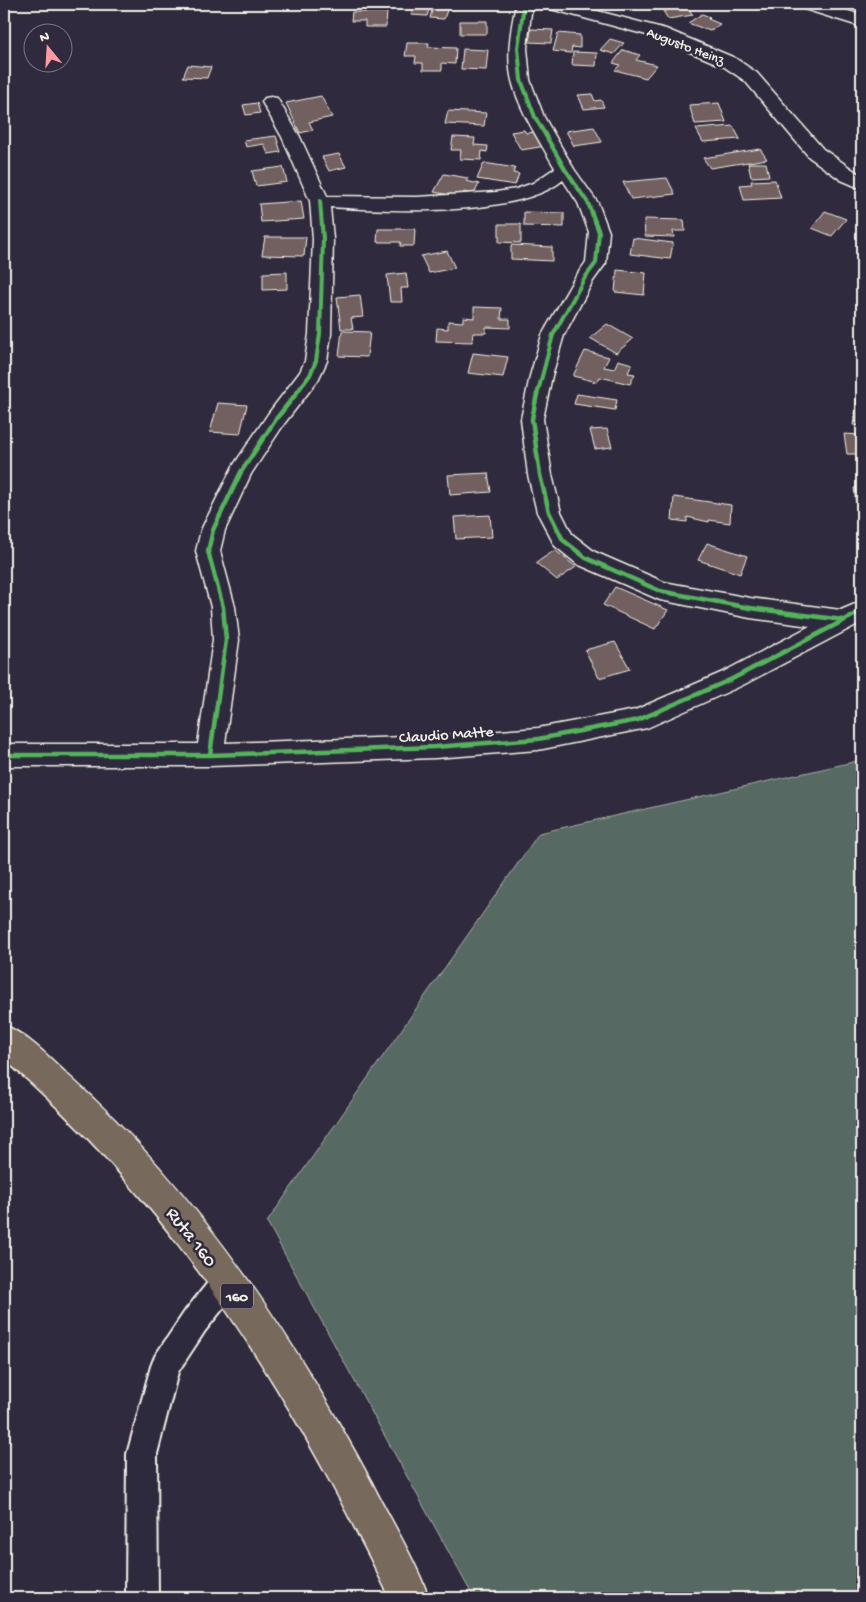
<svg xmlns="http://www.w3.org/2000/svg" width="866" height="1602" font-family="'Gochi Hand',sans-serif">
  <style>
    .green { fill: #576962; stroke: #a6ada5 }
    .building { fill: #71615e; stroke: #f4f1e8 }
    .lines { fill: none; stroke-linecap: round; stroke-linejoin: round }
    .lane-casing { stroke: #f4f1e8; stroke-width: 4 }
    .street-casing { stroke: #f4f1e8; stroke-width: 3 }
    .primary-casing { stroke: #f4f1e8; stroke-width: 3 }
    .lane { fill: #2f2a3d; fill-rule: evenodd }
    .street { fill: #2f2a3d; fill-rule: evenodd }
    .primary { fill: #77695c; fill-rule: evenodd }
    .cycleway-far1-casing { stroke: #2f2a3d; stroke-width: 5.5 }
    .cycleway-casing { stroke: #2f2a3d; stroke-width: 8 }
    .cycleway-far1 { stroke: #56b35d; stroke-width: 4 }
    .cycleway { stroke: #56b35d; stroke-width: 4.5 }
    .labels { text-anchor: middle; stroke-width: 5; stroke-linejoin: round; paint-order: stroke }
    .far-street-label { font-size: 14px; fill: #f4f1e8; stroke: #2f2a3d }
    .shield { fill: #2f2a3d; stroke: #b9b5b5; stroke-width: 1 }
    .shield-label { font-size: 15px; font-weight: bold; fill: #f4f1e8 }
    .street-label { font-size: 16px; fill: #f4f1e8; stroke: #2f2a3d }
    .near-street-label { font-size: 19px; fill: #f4f1e8; stroke: #2f2a3d }
  </style>
  <rect width="100%" height="100%" fill="#2f2a3d"/>
  <filter id="ink" filterUnits="userSpaceOnUse"><feTurbulence type="fractalNoise" baseFrequency=".02" numOctaves="2"/><feDisplacementMap in="SourceGraphic" scale="10" xChannelSelector="R" yChannelSelector="G"/><feConvolveMatrix kernelMatrix="1 2 1 2 8 2 1 2 1" color-interpolation-filters="sRGB"/></filter>
  <g filter="url(#ink)">
    <path class="green" d="M862,760V1598H474L267,1222L539,833Z"/>
    <path class="building" d="M414,4H431L427,16L411,15Z
      M663,4H679L682,9L688,8L693,15L668,19L663,11H667Z
      M433,6L448,7L444,19L430,18Z
      M352,12H387L386,27H365V21H351Z
      M702,14L710,17L708,19L720,24L710,31L688,23Z
      M460,21H487V34H460Z
      M531,29L553,30L551,43L529,42Z
      M558,33L580,35V48L572,47L571,53L553,51Z
      M610,39L624,43L614,54L600,50Z
      M407,43H429L428,47L456,48L455,64L442,63V70H423V63H415L416,56H405Z
      M463,49L488,50L486,70L461,69Z
      M623,50L640,55L636,60L657,65L646,78L615,70L620,65L613,63Z
      M573,52L597,53L596,66L572,65Z
      M188,65L211,67L207,78L183,77Z
      M592,94L595,101L601,100L604,107L584,109L578,95Z
      M321,96L332,117L309,122L313,130L300,133L286,103Z
      M257,103L260,113L246,115L243,105Z
      M719,103L726,122L695,124L689,105Z
      M448,111L486,113L484,126L445,124Z
      M733,126L740,139L703,142L696,129Z
      M594,127L602,142L574,146L566,131Z
      M524,130L526,133L538,132L546,146L521,150L511,132Z
      M276,136L281,152L268,154L264,144L246,147L244,140Z
      M453,137L475,138L474,145L488,146L487,152L482,151L481,160L460,159L461,150H451Z
      M760,149L767,159L710,168L703,158Z
      M339,154L346,167L329,171L322,157Z
      M484,163L515,168L513,173L519,174L515,185L477,179Z
      M748,163H766L769,176L751,177Z
      M283,167L287,182L256,186L252,171Z
      M444,174L468,178L466,181L479,184L474,194L464,192L461,197L434,192Z
      M667,178L675,194L631,199L623,182Z
      M775,180L781,198L744,200L740,185L752,184L751,181Z
      M301,201L304,219L261,222L259,204Z
      M825,211L846,219L832,236L812,228Z
      M524,212L564,213V227L524,226Z
      M644,219L684,220L685,231H673L674,237L645,236Z
      M499,224H521V243L499,242Z
      M378,229H415L414,246H400L401,242H377Z
      M265,237H306L304,256L262,255Z
      M633,238L673,243L670,259L630,254Z
      M511,245L552,247V261L511,259Z
      M447,251L455,268L429,273L421,256Z
      M617,270L646,273L644,295L615,292Z
      M287,272V289L263,290V273Z
      M406,273L408,288H401L402,302H390L387,275Z
      M360,295L363,317L351,318L353,329H341L337,297Z
      M474,307L502,308L501,319H510V328L486,327V333H473L472,342L436,341L437,328L448,329V321L463,322V317L474,318Z
      M607,324L633,339L616,353L590,338Z
      M342,331L370,332L367,357L339,356Z
      M585,351L609,357L604,367L614,369L618,360L632,364L628,373L635,374L630,384L600,377L597,382L573,376Z
      M473,353L508,357L503,377L468,373Z
      M577,394L617,400L615,410L574,404Z
      M857,398L862,399V426L853,425Z
      M218,403L247,405L240,434L210,432Z
      M607,429L612,447L595,449L590,430Z
      M844,434L862,435V454H847Z
      M488,473L491,492L450,495L448,475Z
      M859,482H862V510H857L854,488H860Z
      M674,497L731,505L730,523L709,520V522L687,517V522L672,520Z
      M490,515L492,537L456,539L454,517Z
      M707,543L747,556L740,574L698,560Z
      M555,550L576,567L557,580L536,563Z
      M615,587L668,610L655,629L603,605Z
      M615,642L630,669L599,678L585,650Z"/>
    <g class="lines">
      <defs>
        <path id="lane" d="M227,1267L237,1271L241,1281L237,1291L205,1331L178,1372L157,1454L158,1598H126L127,1454L151,1366L155,1356L185,1311L217,1271Z"/>
        <path id="street" d="M516,4H532L527,48L530,80L544,117L574,169L598,203L609,232L606,263L593,281L564,335L552,376L543,419L552,475L561,512L572,534L595,552L664,582L750,598L841,610L862,601V622L741,686L647,728L538,750L435,758L210,766H4V744H198L213,640L211,607L196,551L201,530L233,466L268,414L300,372L305,361L309,334L313,239L310,201L282,137L262,102L265,98L271,97L277,98L300,137L327,196L417,197L496,192L516,189L533,183L555,168C539,140 520,112 512,81C506,56 511,28 516,4ZM563,180L578,203L589,232L586,262L574,279L542,335L530,376L521,419L528,475L537,512L555,546L577,564L660,600L750,618L810,626L723,672L635,710L538,728L435,736L225,743L239,640L235,607L220,551L225,530L251,474L284,424L318,380L327,361L331,334L333,239L330,207C389,211 517,218 563,180Z
          M545,4H571L666,29L735,58L757,73L823,149L862,176V189L841,180L809,157L745,81L723,66L654,37L547,8Z
          M799,4C826,4 837,6 862,16V27L801,8Z"/>
        <path id="primary" d="M4,1025C28,1035 50,1058 69,1076C195,1188 293,1335 372,1483C391,1521 415,1559 429,1598H390C292,1397 176,1206 4,1059Z"/>
      </defs>
      <use href="#lane" class="lane-casing"/>
      <use href="#street" class="street-casing"/>
      <use href="#primary" class="primary-casing"/>
      <use href="#lane" class="lane"/>
      <use href="#street" class="street"/>
      <use href="#primary" class="primary"/>
      <defs>
        <path id="cycleway-far1" d="M524,4L518,48L521,80L535,117L565,169L588,203L599,232L596,263L584,279L553,335L537,395
          M295,395L310,375L316,361L320,334L323,239L320,201"/>
        <path id="cycleway" d="M537,394L532,419L540,475L549,512L563,540L586,558L660,591L750,608L843,620
          M4,755H210L435,747L538,739L638,720L732,679L862,611
          M210,755L226,640L223,607L208,551L213,530L241,472L276,419L296,394"/>
      </defs>
      <use href="#cycleway-far1" class="cycleway-far1-casing"/>
      <use href="#cycleway" class="cycleway-casing"/>
      <use href="#cycleway-far1" class="cycleway-far1"/>
      <use href="#cycleway" class="cycleway"/>
    </g>
  </g>
  <g class="labels">
    <g class="far-street-label">
      <text transform="translate(686 45) rotate(21)" y="5">Augusto Heinz</text>
    </g>
    <rect class="shield" x="221" y="1283.5" width="32" height="25" rx="4"/>
    <g class="shield-label">
      <text x="237" y="1301">160</text>
    </g>
    <g class="street-label">
      <text transform="translate(446 733) rotate(-4)" y="6">Claudio Matte</text>
    </g>
    <g class="near-street-label">
      <text transform="translate(193 1236) rotate(52)" y="7">Ruta 160</text>
    </g>
  </g>
  <rect width="866" height="1602" fill="none" stroke="#2f2a3d" stroke-width="20"/>
  <rect x="10" y="10" width="846" height="1582" fill="none" stroke="#f4f1e8" stroke-width="2" filter="url(#ink)"/>
  <g transform="translate(48 48) rotate(342)"><circle r="24" fill="#2f2a3d" stroke="#7e7a81"/>
  <path d="M0-4L9 19L0 12L-9 19Z" fill="#ff9aa2"/>
  <text y="-8" font-size="14" font-weight="bold" text-anchor="middle" fill="#f4f1e8">N</text>
  </g>
</svg>
